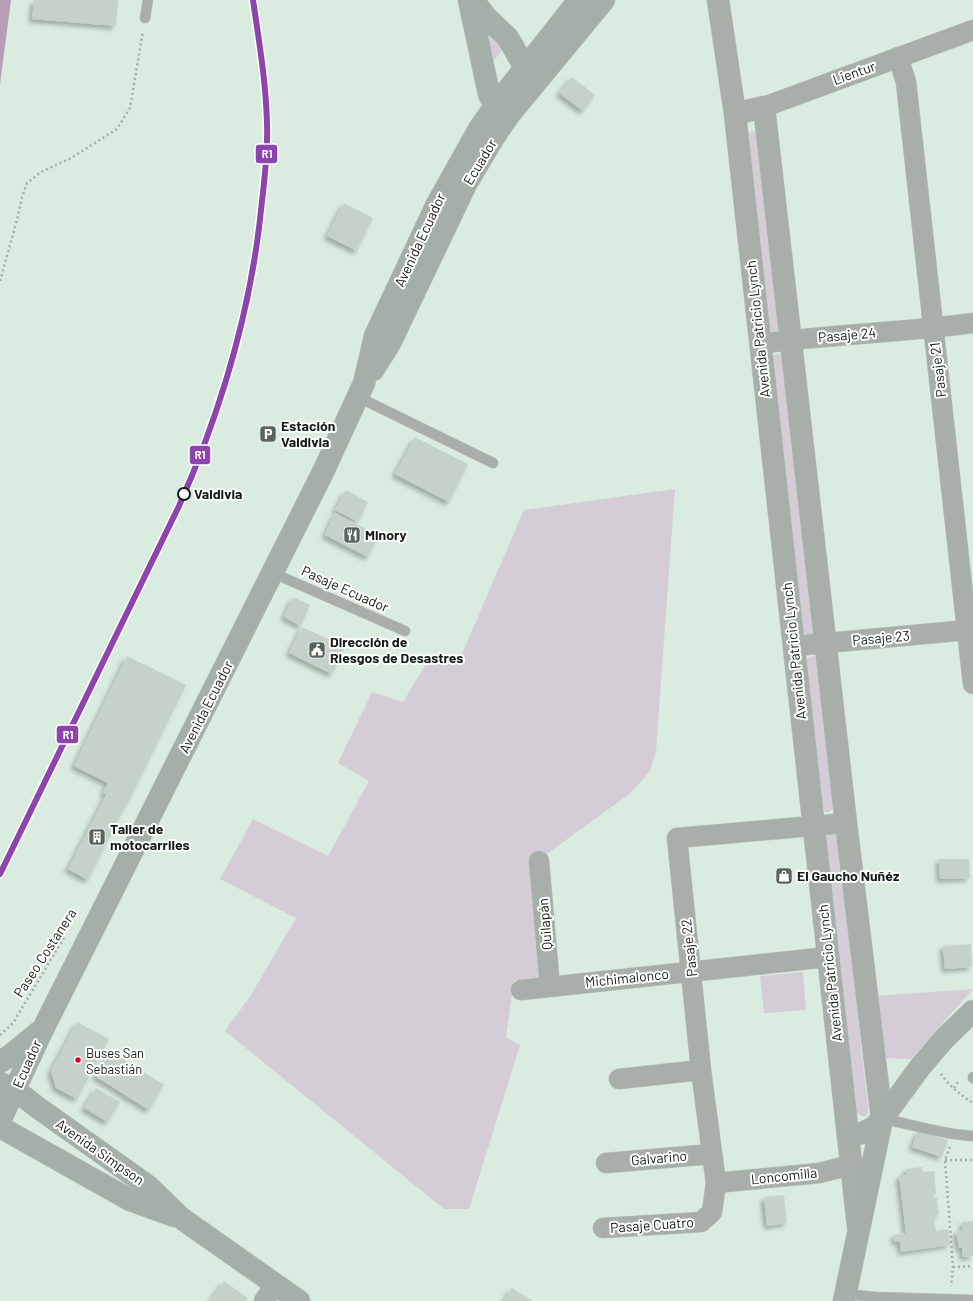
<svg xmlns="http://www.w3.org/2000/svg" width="973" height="1301" font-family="Barlow,sans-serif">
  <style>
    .green { fill: #d5cdd6 }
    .water { fill: #b69fb4 }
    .building { fill: #c5d2c9; filter: url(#shadow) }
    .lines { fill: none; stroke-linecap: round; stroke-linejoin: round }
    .service-casing { stroke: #bbc8c0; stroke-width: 11 }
    .minor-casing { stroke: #bbc8c0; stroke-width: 21 }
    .tertiary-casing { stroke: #bbc8c0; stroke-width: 23 }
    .secondary-casing { stroke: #bbc8c0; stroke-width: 23 }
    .path { stroke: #a4aca7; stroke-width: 2.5; stroke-dasharray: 2 3; stroke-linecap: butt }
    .service { stroke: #a8afaa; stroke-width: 10 }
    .minor { stroke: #a8afaa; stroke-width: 20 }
    .tertiary { stroke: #a8afaa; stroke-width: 22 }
    .secondary { stroke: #a5afa9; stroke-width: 22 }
    .rail-1-casing { stroke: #fff; stroke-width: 9 }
    .rail-1 { stroke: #8e44ad; stroke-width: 6 }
    .stop-dot { fill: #fff; stroke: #101c15; stroke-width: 2 }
    .bus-dot { fill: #e4002b; stroke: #fff; stroke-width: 1.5 }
    .labels { text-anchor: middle; stroke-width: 4; stroke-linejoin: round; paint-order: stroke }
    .bus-label { font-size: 13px; fill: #101c15; stroke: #fff; text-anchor: start }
    .street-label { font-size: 14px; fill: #101c15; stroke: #fff }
    .poi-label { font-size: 14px; font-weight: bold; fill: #101c15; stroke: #fff; text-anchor: start }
    .stop-label { font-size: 14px; font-weight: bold; fill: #101c15; stroke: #fff; text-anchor: start }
    .line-badge { stroke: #fff; stroke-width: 1.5 }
    .badge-label { font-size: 11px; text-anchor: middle; font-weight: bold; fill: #fff }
  </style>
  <defs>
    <filter id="shadow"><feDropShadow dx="-3.5" dy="3.5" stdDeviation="2" flood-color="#0004"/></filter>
  </defs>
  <rect width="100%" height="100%" fill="#daebe0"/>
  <path class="green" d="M481,29L503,49L492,63Z
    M752,131L757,132L780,326L777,332H773L769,330L747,134Z
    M775,354H780L784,358L815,632L810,635H805L803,630L771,359Z
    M675,489L656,751L650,771L631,793L534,863L542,980H514L506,1037L520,1045L469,1209H444L225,1031L251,995L296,918L220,879L253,819L328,856L369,781L338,763L372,692L403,702L431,656L458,663L524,510Z
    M814,656L818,660L834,805L833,809L829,812H825L822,805L806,661L809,657Z
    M834,833L838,838L868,1108V1113L864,1117L858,1114L855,1109L826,841L828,834Z
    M803,972L806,1010L764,1013L760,976Z
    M973,989L911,1059L881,1058L877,996Z"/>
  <path class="water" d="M0,0H11L0,84Z"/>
  <path class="building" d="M34,0H118L116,26L32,19Z
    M572,77L595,95L583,111L559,93Z
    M344,203L373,218L357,251L327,236Z
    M415,437L468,464L449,502L395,474Z
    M346,490L368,502L358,522L335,510Z
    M335,513L379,536L368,557L325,535Z
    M293,597L310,605L301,626L284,617Z
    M302,627L345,647L332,674L289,653Z
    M127,656L186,685L127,805H126L88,880L68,869L106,795L124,803L103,793L108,783L74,766Z
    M939,859H969L970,878L940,879Z
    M971,944L972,967L945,969L943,946Z
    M77,1022L109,1039L77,1099L56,1088L51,1071Z
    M110,1051L164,1085L149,1110L95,1076Z
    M96,1088L120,1102L108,1122L84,1108Z
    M918,1131L948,1140L942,1157L912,1147Z
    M922,1167L923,1172L934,1171L936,1194H932V1198H937L939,1215L934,1216L936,1231L948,1229L950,1245L901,1252L900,1242H895L894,1235L906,1233L899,1175H906V1169Z
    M784,1195L787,1223L767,1226L764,1197Z
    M973,1221V1256L963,1257L962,1248H959L956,1231L963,1230L962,1222Z
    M224,1281L248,1298L246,1301H210Z
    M512,1288L533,1301H504Z"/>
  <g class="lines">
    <defs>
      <path id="service" d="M145,18L148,0
        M358,397L493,463
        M273,573L405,631
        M973,1078V1077
        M882,1119C913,1124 942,1135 973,1136
        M845,1294L875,1297L973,1300"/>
      <path id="minor" d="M898,57L906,82L973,684
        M764,107L973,30
        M760,344C831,334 902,333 973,323
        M794,646L968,630
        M539,861L550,987
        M521,990L828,957
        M619,1079L701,1070
        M606,1163L712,1154
        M716,1183L819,1173L851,1165
        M603,1228L701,1222L712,1212L716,1183L701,1070L677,838L846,823
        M264,1301L275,1285"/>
      <path id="tertiary" d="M718,0L735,114L858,1226
        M735,114L764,107L846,823L882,1119"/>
      <path id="secondary" d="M469,0L489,94L495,106L505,113
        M473,0L486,17L508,38L525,68L526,82
        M373,370L390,343L466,184L494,137L509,115L604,0
        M0,1062L11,1055L39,1032
        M0,1083L15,1090L37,1107L148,1186L181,1218L299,1301
        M0,1121L43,1029L324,470L364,383L375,336L437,204L479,129L495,106L579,0
        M0,1127L130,1200L174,1216
        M848,1137L865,1132L874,1127L882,1119L921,1066L944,1039L973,1011
        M844,1301L882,1119"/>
    </defs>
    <use href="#service" class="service-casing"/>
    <use href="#minor" class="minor-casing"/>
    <use href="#tertiary" class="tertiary-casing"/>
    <use href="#secondary" class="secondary-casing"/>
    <path class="path" d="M0,281L17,220L22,197L27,183L41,172L71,158L117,129L130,108L143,31
      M0,1035L13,1023L65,936
      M941,1074C948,1085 962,1096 973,1103
      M954,1088L959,1080
      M950,1147L945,1160L953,1267L951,1286
      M945,1160H973
      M953,1267L973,1266"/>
    <use href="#service" class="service"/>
    <use href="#minor" class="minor"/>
    <use href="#tertiary" class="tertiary"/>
    <use href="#secondary" class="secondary"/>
    <defs>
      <path id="rail-1" d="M0,874L179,506C222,409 252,307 262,201C265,176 268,149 267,123C266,82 259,41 253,0"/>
    </defs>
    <use href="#rail-1" class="rail-1-casing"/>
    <use href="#rail-1" class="rail-1"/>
  </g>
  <defs>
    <symbol id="parking-square" viewBox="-11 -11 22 22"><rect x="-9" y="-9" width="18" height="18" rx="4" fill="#57645c" stroke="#fff"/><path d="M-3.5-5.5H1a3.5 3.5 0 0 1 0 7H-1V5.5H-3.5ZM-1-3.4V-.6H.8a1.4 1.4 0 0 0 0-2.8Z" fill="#fff"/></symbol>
    <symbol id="restaurant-square" viewBox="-11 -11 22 22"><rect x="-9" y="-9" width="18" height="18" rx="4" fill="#57645c" stroke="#fff"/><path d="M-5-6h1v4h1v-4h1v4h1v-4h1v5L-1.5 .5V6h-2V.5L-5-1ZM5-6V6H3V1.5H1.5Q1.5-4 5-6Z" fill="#fff"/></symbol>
    <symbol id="civic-square" viewBox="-11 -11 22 22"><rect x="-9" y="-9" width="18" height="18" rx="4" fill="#57645c" stroke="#fff"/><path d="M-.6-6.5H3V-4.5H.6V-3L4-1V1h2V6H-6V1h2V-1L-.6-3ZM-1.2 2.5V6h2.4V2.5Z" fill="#fff"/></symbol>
    <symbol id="building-square" viewBox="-11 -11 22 22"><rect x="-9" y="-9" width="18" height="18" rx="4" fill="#57645c" stroke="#fff"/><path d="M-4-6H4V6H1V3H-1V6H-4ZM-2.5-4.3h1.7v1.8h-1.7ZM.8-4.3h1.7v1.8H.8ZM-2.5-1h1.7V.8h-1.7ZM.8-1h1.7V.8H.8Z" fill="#fff"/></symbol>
    <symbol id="shop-square" viewBox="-11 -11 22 22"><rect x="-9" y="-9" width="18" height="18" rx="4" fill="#57645c" stroke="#fff"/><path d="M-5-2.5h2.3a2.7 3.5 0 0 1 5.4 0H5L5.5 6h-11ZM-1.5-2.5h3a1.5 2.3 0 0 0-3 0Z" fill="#fff"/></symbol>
  </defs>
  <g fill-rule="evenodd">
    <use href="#parking-square" x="258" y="424" width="20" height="20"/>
    <use href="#restaurant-square" x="342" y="525" width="20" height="20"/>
    <use href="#civic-square" x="307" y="640" width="20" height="20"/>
    <use href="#building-square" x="87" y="827" width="20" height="20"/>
    <use href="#shop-square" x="774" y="866" width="20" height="20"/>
  </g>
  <circle class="stop-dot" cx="184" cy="494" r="6"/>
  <circle class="bus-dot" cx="78" cy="1060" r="3.5"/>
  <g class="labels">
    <g class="bus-label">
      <text x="86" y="1058">Buses San<tspan x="86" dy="16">Sebastián</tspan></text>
    </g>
    <g class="street-label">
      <text transform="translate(854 73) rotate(-20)" y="5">Lientur</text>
      <text transform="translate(480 162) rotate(-59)" y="5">Ecuador</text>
      <text transform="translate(420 240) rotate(-65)" y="5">Avenida Ecuador</text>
      <text transform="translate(758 329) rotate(-96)" y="5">Avenida Patricio Lynch</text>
      <text transform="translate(847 335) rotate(-5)" y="5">Pasaje 24</text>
      <text transform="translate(938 370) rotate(-97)" y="5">Pasaje 21</text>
      <text transform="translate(345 589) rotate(24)" y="5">Pasaje Ecuador</text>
      <text transform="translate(881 638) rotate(-5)" y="5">Pasaje 23</text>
      <text transform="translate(794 651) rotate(-96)" y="5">Avenida Patricio Lynch</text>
      <text transform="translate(206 707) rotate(-63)" y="5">Avenida Ecuador</text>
      <text transform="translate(545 924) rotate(-95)" y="5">Quilapán</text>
      <text transform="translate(689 948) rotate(-96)" y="5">Pasaje 22</text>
      <text transform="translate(45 953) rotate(-57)" y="5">Paseo Costanera</text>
      <text transform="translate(830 973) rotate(-96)" y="5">Avenida Patricio Lynch</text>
      <text transform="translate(627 978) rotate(-6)" y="5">Michimalonco</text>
      <text transform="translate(27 1064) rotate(-66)" y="5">Ecuador</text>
      <text transform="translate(100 1152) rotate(35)" y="5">Avenida Simpson</text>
      <text transform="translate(659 1158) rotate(-5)" y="5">Galvarino</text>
      <text transform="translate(784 1176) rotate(-6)" y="5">Loncomilla</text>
      <text transform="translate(652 1225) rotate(-4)" y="5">Pasaje Cuatro</text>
    </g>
    <g class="poi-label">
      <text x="281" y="431">Estación<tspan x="281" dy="16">Valdivia</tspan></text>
      <text x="365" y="540">Minory</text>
      <text x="330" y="647">Dirección de<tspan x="330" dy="16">Riesgos de Desastres</tspan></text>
      <text x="110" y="834">Taller de<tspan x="110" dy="16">motocarriles</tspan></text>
      <text x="797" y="881">El Gaucho Nuñéz</text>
    </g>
    <g class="stop-label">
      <text x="194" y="499">Valdivia</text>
    </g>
  </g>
  <g class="line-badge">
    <rect x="255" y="144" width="23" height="20" rx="4" fill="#8e44ad"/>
    <rect x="189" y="445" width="22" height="20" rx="4" fill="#8e44ad"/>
    <rect x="56" y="725" width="23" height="19" rx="4" fill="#8e44ad"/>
  </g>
  <g class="badge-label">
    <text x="267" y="158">R1</text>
    <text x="200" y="459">R1</text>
    <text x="68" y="739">R1</text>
  </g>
</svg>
